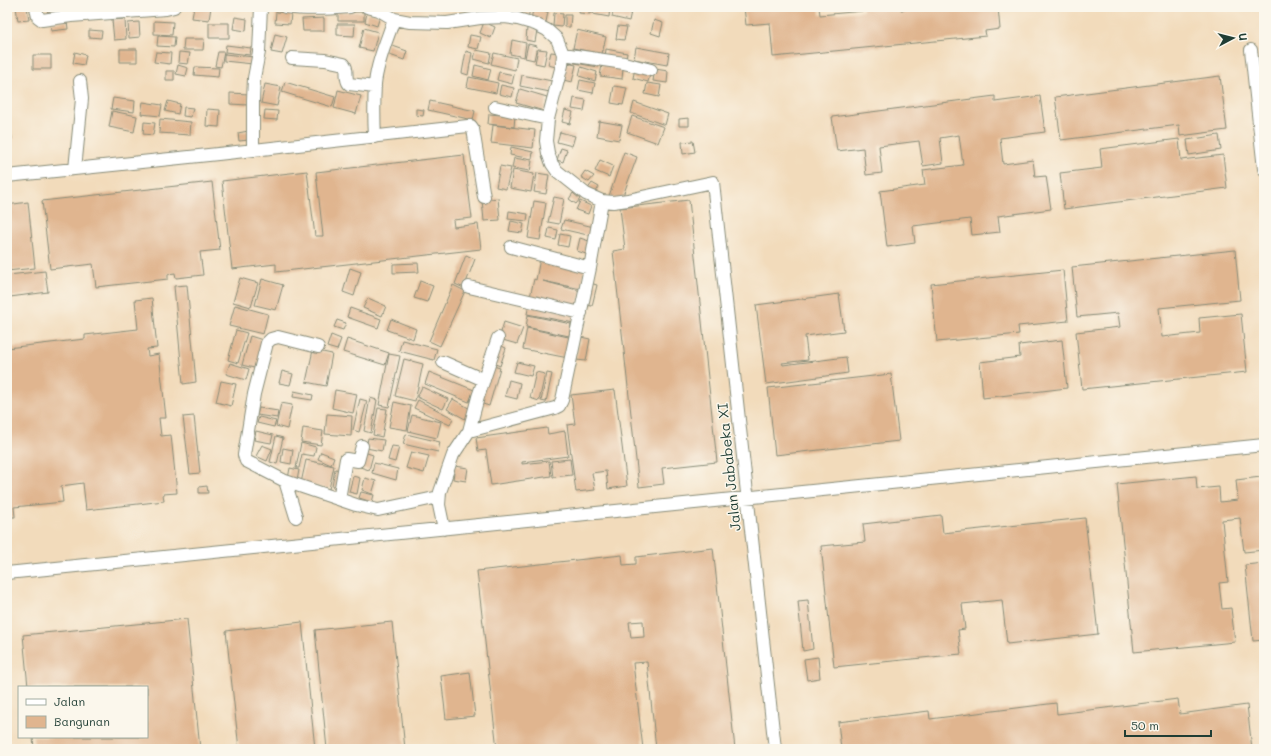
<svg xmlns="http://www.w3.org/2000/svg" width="1271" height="756" font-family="Mali,sans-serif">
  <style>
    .building { fill: #e0b58f; fill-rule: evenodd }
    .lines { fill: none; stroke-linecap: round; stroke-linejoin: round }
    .minor-casing { stroke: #888c78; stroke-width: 14 }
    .minor { stroke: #fff; stroke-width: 12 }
    .labels { text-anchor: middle; stroke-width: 3; stroke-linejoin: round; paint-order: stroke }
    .street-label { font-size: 14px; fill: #1f3d34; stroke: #fbf7ec }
  </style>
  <rect width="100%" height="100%" fill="#fbf7ec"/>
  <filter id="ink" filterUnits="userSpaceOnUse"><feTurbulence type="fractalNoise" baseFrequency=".025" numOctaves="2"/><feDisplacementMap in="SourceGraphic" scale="8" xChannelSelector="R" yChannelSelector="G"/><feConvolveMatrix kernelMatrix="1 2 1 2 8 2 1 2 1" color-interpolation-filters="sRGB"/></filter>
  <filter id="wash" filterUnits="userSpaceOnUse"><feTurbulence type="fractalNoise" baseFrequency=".012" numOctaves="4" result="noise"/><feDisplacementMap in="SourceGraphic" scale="16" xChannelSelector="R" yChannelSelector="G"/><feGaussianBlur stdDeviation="0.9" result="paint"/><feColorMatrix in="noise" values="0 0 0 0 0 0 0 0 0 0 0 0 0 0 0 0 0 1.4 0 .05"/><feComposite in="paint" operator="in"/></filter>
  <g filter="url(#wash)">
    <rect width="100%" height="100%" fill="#f2dbbb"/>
    <g id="blocks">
      <path class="building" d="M16,7H27L29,20L18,21Z
        M48,7H65V12L48,13Z
        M194,7H211L209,20L192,18Z
        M523,7H530L528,20L521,19Z
        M580,7H591L590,14L579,13Z
        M594,7H610L609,17L593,14Z
        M614,7H632L629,21L612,17Z
        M744,7H819L820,15L863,11V7H901V10L934,7H998L1000,29L985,31L986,36L773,57L770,23L746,25Z
        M533,9L548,12L546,22L531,20Z
        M276,12L291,13L290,24L275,23Z
        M338,12H364V21H338Z
        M367,13L380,16L377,26L365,22Z
        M554,13L563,14L562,27L553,26Z
        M565,15H571L570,27H565Z
        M235,17L247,19L246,31L233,29Z
        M324,18V31H303L302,19Z
        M125,19L126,39L114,40L112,20Z
        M654,20L663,23L660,36L651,33Z
        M67,21L68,29L51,31L50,23Z
        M154,21L173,22L172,35L154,34Z
        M139,22L140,37L129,38L128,23Z
        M484,22L495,27L491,38L480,33Z
        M209,23H229V38H209Z
        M337,24H355L354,36L337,35Z
        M618,26L627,27L624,40L616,39Z
        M364,28L378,32L373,51L359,48Z
        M527,28L537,30L535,42L526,40Z
        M89,30L102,31L101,38L89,37Z
        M577,30L606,37L602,54L573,48Z
        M275,34L287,37L282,54L271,52Z
        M470,35L481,37L478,49L468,47Z
        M158,36L175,37L174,47L157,46Z
        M184,39H204L203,50H183Z
        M512,40L526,43L524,57L510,54Z
        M387,44L407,51L404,60L384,53Z
        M528,44L537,46L534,60L525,58Z
        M226,45L251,48L250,55L225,52Z
        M636,47L669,53L667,65L634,59Z
        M120,49H137V62H120Z
        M538,49L547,50L544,65L535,63Z
        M606,49L627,53L626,60L605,57Z
        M476,50L491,53L489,63L474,59Z
        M466,51L472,53L468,75L462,73Z
        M75,52L86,55L84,65L73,63Z
        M156,52L171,53L170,64L154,62Z
        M179,52L190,53L188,64L178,63Z
        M218,52H224L221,67L215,66Z
        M551,52L559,53L556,67L548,65Z
        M494,53L517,58L515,70L491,64Z
        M224,54L254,57L253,64L224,61Z
        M33,55H51V69H33Z
        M570,57L599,62V67L569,62Z
        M567,63L576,65L572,82L563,80Z
        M178,65L188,68L186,76L176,74Z
        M475,65L491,69L488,80L473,76Z
        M602,65L623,68L622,79L600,76Z
        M195,67L219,68L218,77L194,75Z
        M581,67L597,72L595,81L579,76Z
        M635,68L651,71L648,82L633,78Z
        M655,69L668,71L667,83L653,81Z
        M166,71H174V80H166Z
        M499,72L514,75L512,84L497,80Z
        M522,75L552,81L550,92L520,86Z
        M1220,76L1227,130L1180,136L1179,125L1061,140L1055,97Z
        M469,77L498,83L496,93L467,87Z
        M580,80L595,83L593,93L578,90Z
        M285,82L335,97L332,107L282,92Z
        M647,83L661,85L659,97L645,94Z
        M265,84L281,87L277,106L261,103Z
        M501,85L514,88L512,97L499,94Z
        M614,86L627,88L623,105L611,103Z
        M520,89L547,97L544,111L516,103Z
        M338,90L361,96L356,114L334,108Z
        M230,93L249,94L248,105L230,104Z
        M995,96V102L1040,96L1045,132L1000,138L1003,164L1033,160L1035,177L1046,176L1051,209L998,216L1000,232L972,235L970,219L913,226L915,243L887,247L880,191L925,185L923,170L963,165L959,135L940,138L943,163L923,166L919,141L879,146L882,173L866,175L863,148L837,151L832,117Z
        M113,98L135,101L134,112L111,109Z
        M574,98L586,100L584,111L572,109Z
        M168,101L180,104L178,114L165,111Z
        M430,101L475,111L473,120L428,110Z
        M143,102L162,105L160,116L141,114Z
        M634,102L668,114L665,125L631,113Z
        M7,103H8L12,139H7Z
        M184,107L193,108L191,117L183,116Z
        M207,109L220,110L219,127L206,126Z
        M416,109L424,110L423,116L416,115Z
        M265,110L278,111L277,120L264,119Z
        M565,110L573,112L570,124L562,122Z
        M112,111L137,116L134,132L109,127Z
        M489,114L515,116L514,127L488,124Z
        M632,116L664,127L658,143L627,132Z
        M689,118V126H679V119Z
        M160,119L191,122L190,135L159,133Z
        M599,121L622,125L619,140L597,136Z
        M144,122L155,123L153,135L143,134Z
        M493,125L535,130L533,148L491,143Z
        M248,131L249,140L239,141L238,133Z
        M560,132L575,136L572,146L557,142Z
        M1219,135L1221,150L1189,155L1187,140Z
        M1179,139L1181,160L1223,155L1227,188L1064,209L1060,173L1102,168L1100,149Z
        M693,141L695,152L683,154L682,142Z
        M511,147L533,152L532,159L510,155Z
        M561,148L567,150L563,162L557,160Z
        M624,152L637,157L621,201L609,196Z
        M464,155L472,218L453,220L454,227L478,224L481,249L276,272V264L232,269L222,181L307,171L315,236H323L316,172Z
        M514,158L532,161L530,171L512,168Z
        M600,160L613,166L609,177L595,171Z
        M500,166L511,168L506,189L496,187Z
        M513,170L534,174L531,192L510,188Z
        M585,171L594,176L589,182L581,177Z
        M537,173L549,175L546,194L534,192Z
        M212,182L220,250L200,252L203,275L176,278L175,273L168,274V279L96,287L93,264L50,269L42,201Z
        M592,183L599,187L594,195L587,190Z
        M573,193L580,199L576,204L569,199Z
        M554,197L564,199L559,224L548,222Z
        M498,198L500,220L484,221L482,200Z
        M689,200L717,462L662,468L664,484L639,487L613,251L625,249L620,208Z
        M534,201L546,203L540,240L528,238Z
        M580,201L591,206L588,214L576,210Z
        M28,202L35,268L7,271V205Z
        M509,211L528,214L527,221L508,219Z
        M564,220L594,227L592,236L561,229Z
        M511,221L524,224L522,233L509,231Z
        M549,228L558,230L556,240L547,238Z
        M560,234L570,236L568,247L558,245Z
        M580,238L589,241L586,254L577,251Z
        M1235,250L1240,300L1159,308L1162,337L1200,333L1199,318L1241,314L1247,372L1082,389L1076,332L1120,327L1118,313L1077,317L1072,267Z
        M466,255L475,259L464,288L455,284Z
        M540,258L585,268L581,289L543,281L581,291L576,309L530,297L534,279L536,280Z
        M418,263L419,272L393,273V264Z
        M350,268L361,272L354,296L343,292Z
        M1063,270L1068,321L1018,326L1019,334L937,342L931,284Z
        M45,271L48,292L10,297L8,275Z
        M240,278L258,283L251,307L233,302Z
        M262,279L283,285L276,310L255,305Z
        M420,281L433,286L427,302L414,298Z
        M590,283L597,285L592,306L584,305Z
        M187,285L196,382L183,384L174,286Z
        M453,285L465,291L440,346L429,341Z
        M839,294L844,331L805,336L808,360L782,363L783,365L846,357L848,373L766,384L756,305Z
        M152,298L157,348L147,349L148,356L159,354L166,418H159L161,436L171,435L177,493L163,494L164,501L86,510L83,483L61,486L63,502L14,507L15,517H7V348L85,339V335L138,329L135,300Z
        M368,298L386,306L382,316L363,308Z
        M529,304L575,314L574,323L527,314Z
        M235,305L268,314L263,334L229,326Z
        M350,308L381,319L378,328L347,317Z
        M528,315L571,324L569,336L526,327Z
        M391,319L416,329L413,339L387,330Z
        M337,320L346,323L343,330L334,327Z
        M504,322L523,328L517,344L499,339Z
        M527,328L573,338L568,358L523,349Z
        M236,330L247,333L238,363L228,360Z
        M331,335L341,339L337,350L327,347Z
        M250,336L266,341L258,369L242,365Z
        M581,337L590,339L586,361L576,360Z
        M347,339L389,353L385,365L343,352Z
        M402,340L437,349L434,360L399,351Z
        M1062,340L1067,388L983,398L980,362L1020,357L1019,345Z
        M497,344L506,348L500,366L491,362Z
        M313,350L332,354L326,386L306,382Z
        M389,354L400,356L389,407L379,405Z
        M404,359L423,364L415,401L395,396Z
        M517,362L534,366L531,376L514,372Z
        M230,363L249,369L246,380L226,374Z
        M490,365L500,368L489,406L480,403Z
        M282,371L293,374L290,385L279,383Z
        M429,372L474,390L469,402L425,384Z
        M536,372L545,374L539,401L530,398Z
        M547,373L552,374L546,402L541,401Z
        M891,374L899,441L775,455L768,388Z
        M509,380L520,383L517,399L505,396Z
        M221,381L236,384L231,406L216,402Z
        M422,387L448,399L443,409L417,397Z
        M335,390L357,394L353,413L332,408Z
        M615,390L627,486L608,489L606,471L592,473L595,490L576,492L567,425L575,424L571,395Z
        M294,391L313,395L312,400L293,397Z
        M370,398L377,400L371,433L364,431Z
        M360,399L367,401L359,432L353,430Z
        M453,399L472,410L467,420L447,409Z
        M418,400L453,418L450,425L414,408Z
        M394,402L411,406L407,430L389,427Z
        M281,403L292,405L287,429L276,426Z
        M259,408L278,411L277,418L257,415Z
        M378,408L387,409L382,437L373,435Z
        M327,414L352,416L351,436L325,434Z
        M412,415L441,422L437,438L408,431Z
        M194,416L200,473L190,474L183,417Z
        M259,417L276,421L274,427L257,423Z
        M303,428L323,431L321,445L301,442Z
        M547,428L548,434L565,431L568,456L522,462V464L549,461L551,476L491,485L486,450L478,451L476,438Z
        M256,431L273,435L271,443L254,440Z
        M406,434L440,442L438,452L403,444Z
        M276,436L283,438L277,464L270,462Z
        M368,438L384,440L382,451L366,448Z
        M301,443L316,447L314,456L302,454L299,468H296Z
        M262,445L272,449L267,461L256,456Z
        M392,446L399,447L395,462L388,460Z
        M283,448L293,450L291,464L281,462Z
        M361,451L373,455L369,470L357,466Z
        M321,452L334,457L331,465L318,459Z
        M411,452L429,456L424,473L406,468Z
        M570,459L572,475L553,477L551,461Z
        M306,460L334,466L329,489L301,483Z
        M374,463L398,469L396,480L372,473Z
        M455,466L468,468L466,481L453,479Z
        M290,468L299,470L297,481L288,479Z
        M335,469L342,470L338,488L332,487Z
        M353,476L360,478L357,494L349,492Z
        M1196,476L1197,489L1219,487L1220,502L1238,500L1236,480L1261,477L1264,506V550L1244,552L1240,518L1222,520L1228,582L1219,583L1222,609L1231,608L1235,642L1134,652L1117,484Z
        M365,478L376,481L372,494L362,490Z
        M207,486L208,493H199V487Z
        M361,492L374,495L372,502L359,498Z
        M941,515L943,533L1085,518L1098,634L1007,644L1002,600L962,604L965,629L958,630L961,654L834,667L821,546L865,542L863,524Z
        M713,548L735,749H656L647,662L633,663L643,749H497L477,571L622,555L623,565L636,564V557ZM643,621L644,637L631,638L629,622Z
        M1264,563V640L1253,641L1245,565Z
        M808,600L813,649L803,651L798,601Z
        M187,619L200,749H34L33,737H147V687H28L23,635Z
        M302,622L315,749H239L226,631Z
        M392,622L405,749H327L315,630Z
        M818,657L820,678L807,680L804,659Z
        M470,672L475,716L446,719L441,676Z
        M1178,699L1180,714L1247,705L1252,749H841L838,722L929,711L930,719L1056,703L1057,714Z
        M478,745V749H448V748Z"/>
    </g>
  </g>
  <g filter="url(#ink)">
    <use href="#blocks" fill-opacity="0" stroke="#888c78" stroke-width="1"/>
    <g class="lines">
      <defs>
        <path id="minor" d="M285,7C307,10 329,9 350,7
          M367,7L379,10L394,19L410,22L447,23L480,18L505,17L518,19L535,24L547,30L557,39L563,54L562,65L548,119L546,141L548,153L552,164L557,171L586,194L602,201L613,202L628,200L713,182L775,749
          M36,8L38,17L42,20L71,16L166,9L174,7
          M1251,50L1264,169
          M563,54L624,63L651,70
          M292,58L325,60L344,64C349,70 344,78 349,84L375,87
          M495,107L548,119
          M375,137C374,119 374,102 375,84C377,62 387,40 394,19
          M253,150V100L254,78L259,52L261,7
          M75,169L82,99L80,81
          M7,176L218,154L468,126H471L473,129L484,197
          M511,247L590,268
          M469,287L581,313
          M318,347L278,337L271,339L267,343L254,394L244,455L246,461L285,481L356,505L378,510L439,497
          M443,362L484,380
          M469,431L478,397L498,338
          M285,481L296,517
          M339,499L346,459L358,461L362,446
          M444,529L439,505L440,492L453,455L469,431L555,408L559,406L562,400L590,268L602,201
          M7,573L1264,445"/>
      </defs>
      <use href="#minor" class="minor-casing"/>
      <use href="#minor" class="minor"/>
    </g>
  </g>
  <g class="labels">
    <g class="street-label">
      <text transform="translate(729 467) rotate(-96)" y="5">Jalan Jababeka XI</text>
    </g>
  </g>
  <rect width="1271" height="756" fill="none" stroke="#fbf7ec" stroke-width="24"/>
  <rect x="18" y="686" width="130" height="52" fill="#fbf7ec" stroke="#a3ada2"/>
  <rect x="26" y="699" width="20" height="6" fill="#ffffff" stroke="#a3ada2"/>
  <text x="54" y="706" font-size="12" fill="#1f3d34">Jalan</text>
  <rect x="26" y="716" width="20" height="12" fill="#e0b58f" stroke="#a3ada2"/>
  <text x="54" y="726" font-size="12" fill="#1f3d34">Bangunan</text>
  <g transform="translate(1233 38) rotate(83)" stroke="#fbf7ec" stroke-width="3" paint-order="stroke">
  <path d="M0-3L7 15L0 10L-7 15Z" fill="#1f3d34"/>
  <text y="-6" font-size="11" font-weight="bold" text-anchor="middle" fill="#1f3d34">U</text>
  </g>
  <path d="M1125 730v6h86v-6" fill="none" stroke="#1f3d34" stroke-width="2"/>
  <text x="1131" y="730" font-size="12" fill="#1f3d34" stroke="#fbf7ec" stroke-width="3" paint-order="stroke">50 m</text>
</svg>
